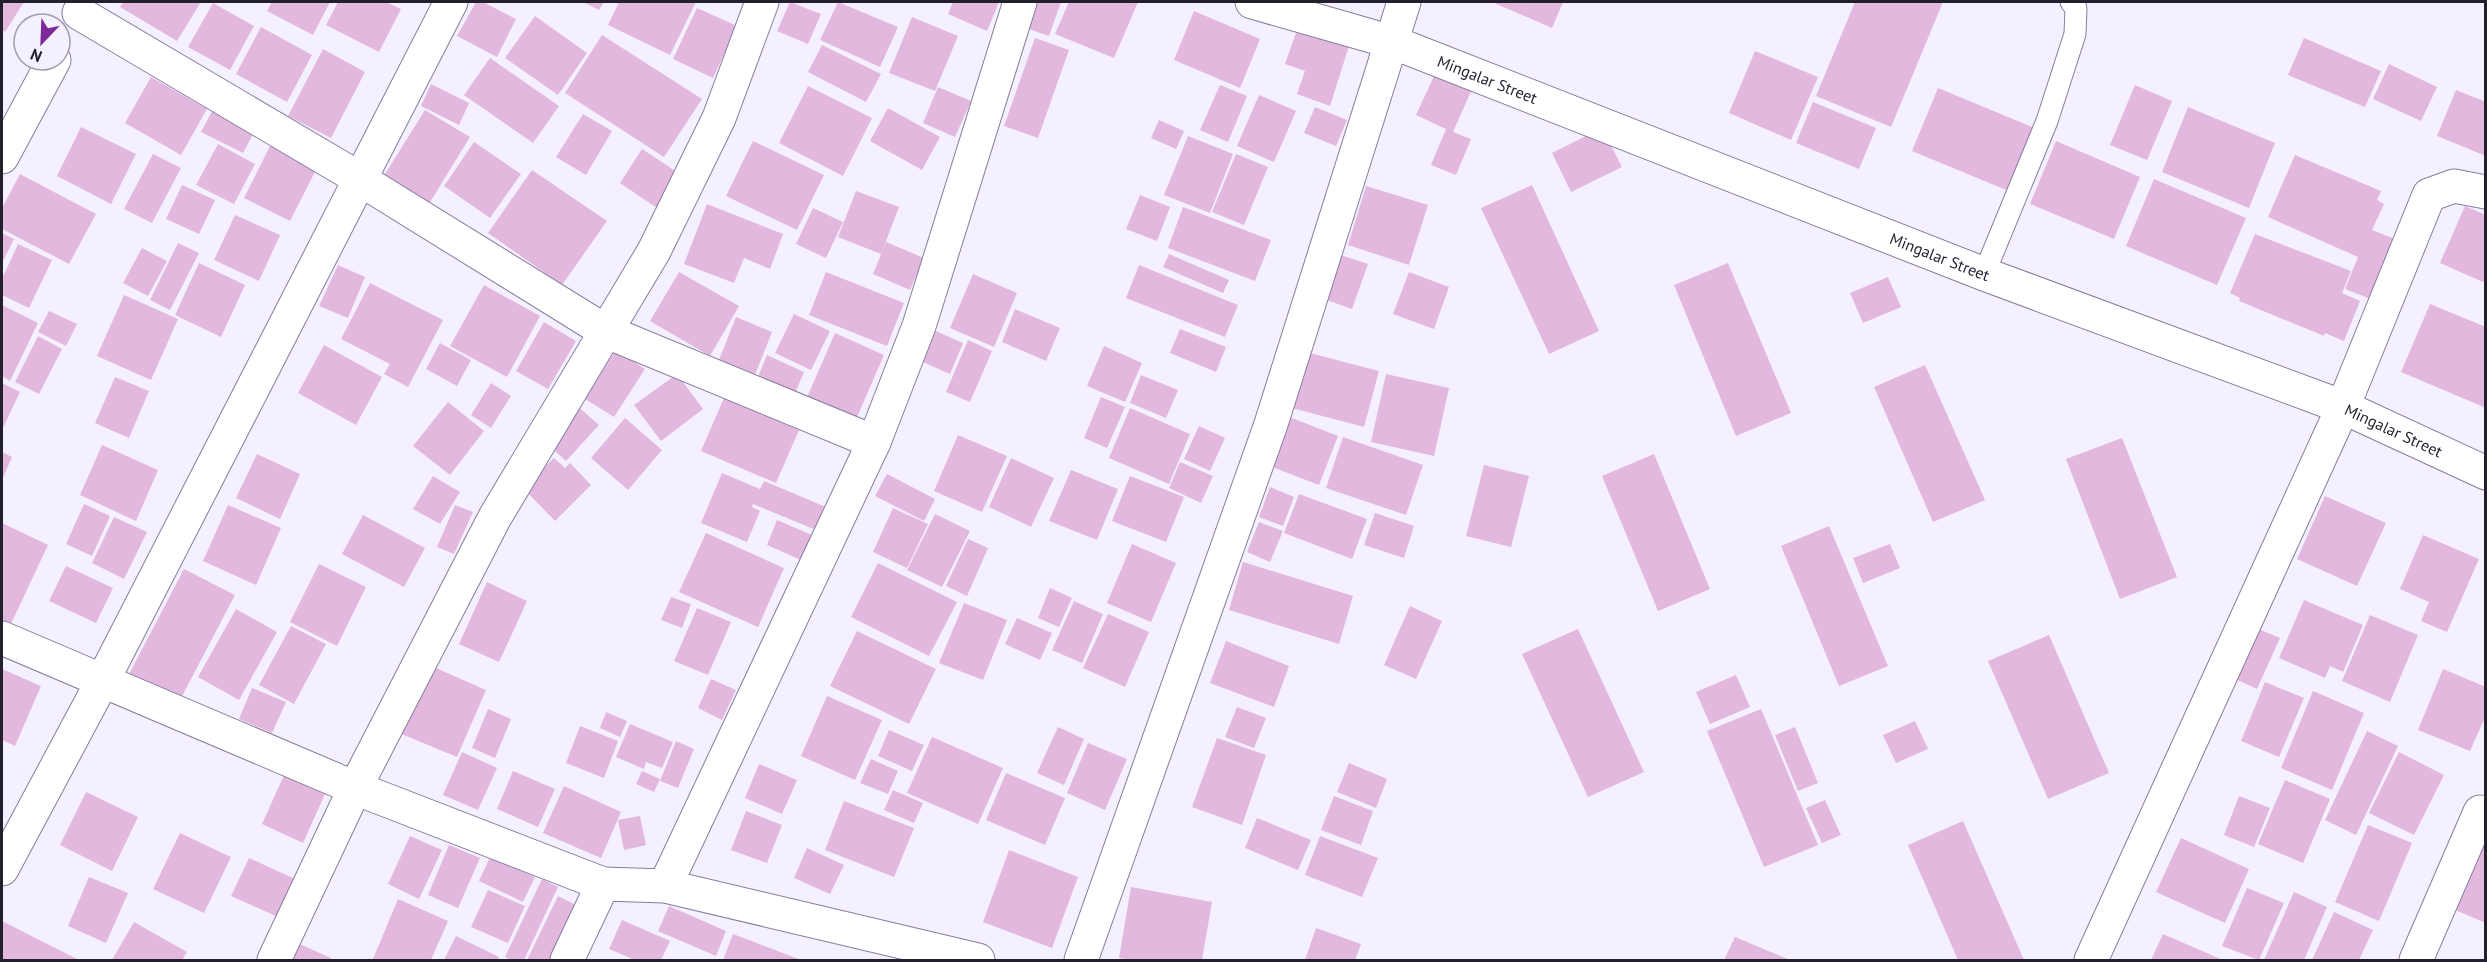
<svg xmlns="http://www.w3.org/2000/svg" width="2487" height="962" font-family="'PT Sans',sans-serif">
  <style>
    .building { fill: #e2b8de }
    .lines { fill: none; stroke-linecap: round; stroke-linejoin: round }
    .lane-casing { stroke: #877c9d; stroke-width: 23 }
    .street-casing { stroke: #877c9d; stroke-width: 35 }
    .lane { stroke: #fff; stroke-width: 21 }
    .street { stroke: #fff; stroke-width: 33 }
    .labels { text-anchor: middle; stroke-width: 5; stroke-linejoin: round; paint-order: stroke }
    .street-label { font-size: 16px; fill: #231f2c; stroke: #f5f0ff }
  </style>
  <rect width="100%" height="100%" fill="#f5f0ff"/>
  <path class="building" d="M2,2H24L5,32L2,29Z
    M123,2H201L177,41L120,7Z
    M272,2H330L313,35L267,11Z
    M338,2H386L401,9L379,52L326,25Z
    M476,2H483L516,19L497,57L457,36Z
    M583,2H604L599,10Z
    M619,2H696L670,55L608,25Z
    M790,2L821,14L808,44L777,31Z
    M838,2L898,27L880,67L820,40Z
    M953,2H999L987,31L948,14Z
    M1029,2H1061L1049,36L1020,26Z
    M1069,2H1138L1114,58L1055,34Z
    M1492,2H1563L1552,28Z
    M1855,2H1943L1891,127L1816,96Z
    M213,3L254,26L230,70L188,47Z
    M697,8L737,26L713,78L673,59Z
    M1194,11L1260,39L1240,88L1174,60Z
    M535,16L587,53L558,95L505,58Z
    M912,17L958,36L935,91L889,73Z
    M261,27L312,55L287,102L236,74Z
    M1297,30L1349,46L1330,106L1297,94L1305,71L1285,64Z
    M602,35L702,99L664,157L565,93Z
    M1035,38L1069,50L1038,138L1004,126Z
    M2304,38L2381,71L2365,107L2288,75Z
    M822,45L881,74L866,102L808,72Z
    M323,49L365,72L331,138L288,116Z
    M1755,51L1818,77L1791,140L1729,113Z
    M490,58L559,106L533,143L464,95Z
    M1440,63L1476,80L1453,132L1471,139L1456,175L1431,165L1446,129L1416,115Z
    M2389,64L2437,87L2421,121L2373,99Z
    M151,77L207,109L181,155L125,123Z
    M431,84L469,103L459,125L421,106Z
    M1220,85L1247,96L1228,142L1200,130Z
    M2135,85L2172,101L2147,160L2110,145Z
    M808,86L872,118L843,176L779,143Z
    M938,87L971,101L955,137L923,123Z
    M1938,88L2037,129L2011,192L1912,151Z
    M2456,90L2486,102V156L2437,136Z
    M1259,95L1296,111L1274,162L1237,146Z
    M1813,102L1876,128L1859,169L1796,143Z
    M215,106L257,127L243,153L201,132Z
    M1315,107L1347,120L1336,146L1304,133Z
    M2188,107L2275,143L2249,208L2162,172Z
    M888,108L940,137L922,170L870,141Z
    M425,110L470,137L427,207L382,179Z
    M583,114L612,131L586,175L556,157Z
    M1159,120L1184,131L1176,149L1151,138Z
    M81,127L136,154L111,204L57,176Z
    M1602,128L1622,167L1571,192L1552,153Z
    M1188,136L1233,154L1210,213L1164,195Z
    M753,141L824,175L797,230L726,196Z
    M2056,141L2140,177L2114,239L2030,204Z
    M272,142L318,166L290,221L244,198Z
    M474,142L521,174L490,218L444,186Z
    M218,144L255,164L234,204L196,185Z
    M642,149L683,176L660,210L620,183Z
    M153,154L181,168L152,223L124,209Z
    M1236,154L1268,167L1244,225L1212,212Z
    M2295,155L2381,191L2377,200L2384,204L2372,230L2395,239L2371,299L2345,289L2358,257L2268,217Z
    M532,170L607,221L562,285L488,233Z
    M20,174L96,214L69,264L2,229V208Z
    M2154,179L2246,218L2217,285L2126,246Z
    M182,185L215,200L199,234L166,219Z
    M1532,185L1599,331L1549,354L1481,208Z
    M1366,186L1428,205L1409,265L1348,245Z
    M856,191L899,207L881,254L838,237Z
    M1140,195L1170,207L1157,241L1126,229Z
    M707,204L783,234L770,269L744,258L734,283L684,264Z
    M2465,206L2486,215V277L2483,282L2440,263Z
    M1183,207L1271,240L1255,281L1168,248Z
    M813,208L843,222L826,258L796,244Z
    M235,215L280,235L259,281L214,260Z
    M2,233L14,239L2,263Z
    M2255,234L2351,271L2342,293L2360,301L2344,341L2325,333L2324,336L2239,301L2240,298L2230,293Z
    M886,242L924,258L910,290L873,274Z
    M178,243L199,253L170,310L150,300Z
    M18,244L52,260L29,308L2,295V279Z
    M142,248L167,261L148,296L123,283Z
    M1329,251L1368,264L1352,309L1313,295Z
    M1169,254L1229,280L1223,293L1163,267Z
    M199,263L245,285L221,337L175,315Z
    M1728,263L1791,413L1736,436L1674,285Z
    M338,265L365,277L348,318L319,306Z
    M1139,265L1238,305L1225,337L1126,298Z
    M679,272L739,306L710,356L650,321Z
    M826,272L904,303L887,346L809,315Z
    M1409,272L1449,287L1434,329L1393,314Z
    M973,274L1017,293L994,347L950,328Z
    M1888,277L1901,307L1863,323L1850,293Z
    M370,283L443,320L408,387L384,374L390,364L341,339Z
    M484,285L540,316L507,377L450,346Z
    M124,295L178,319L151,380L97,356Z
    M2430,304L2486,327V408L2401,372Z
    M2,305L38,323L10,381L2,376Z
    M1015,309L1060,328L1046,361L1002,342Z
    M49,311L77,324L66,346L38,332Z
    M794,314L830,331L811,370L775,353Z
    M736,317L772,332L751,385L715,370Z
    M544,322L576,341L548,389L516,371Z
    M929,328L963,343L950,374L916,359Z
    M1180,329L1226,347L1216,372L1170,353Z
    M835,333L884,355L854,424L805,402Z
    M38,336L62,349L39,394L15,382Z
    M968,340L992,351L970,402L946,392Z
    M440,343L471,360L457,386L426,369Z
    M324,345L382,377L356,425L298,393Z
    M1104,346L1142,363L1125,402L1087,386Z
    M616,350L645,369L614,417L585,399Z
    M1302,351L1379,371L1364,427L1288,407Z
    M767,355L804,372L793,398L756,382Z
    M1925,365L1985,500L1933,522L1874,387Z
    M677,374L703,409L661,441L634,405Z
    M1386,374L1449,388L1434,456L1371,442Z
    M1141,375L1178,390L1166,418L1130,403Z
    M115,377L149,391L129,438L95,423Z
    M2,383L20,392L2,430Z
    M491,383L511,396L491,428L471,415Z
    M1101,397L1125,407L1107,448L1084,438Z
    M724,398L799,430L776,483L701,451Z
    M448,402L484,431L450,475L413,446Z
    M574,403L599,425L566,461L541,439Z
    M1130,408L1190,434L1169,484L1109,458Z
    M1287,416L1338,436L1319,485L1267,465Z
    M625,418L662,450L628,490L591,458Z
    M1199,426L1225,438L1210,471L1184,459Z
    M958,435L1007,456L982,512L934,491Z
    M1343,437L1423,465L1406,515L1326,488Z
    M2122,438L2177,577L2120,599L2066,459Z
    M102,445L158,470L136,521L80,495Z
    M2,452L12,457L2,480Z
    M257,454L300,474L280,519L236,498Z
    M1654,454L1710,589L1658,611L1602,476Z
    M554,458L565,468L570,463L591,485L555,521L523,488Z
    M1011,458L1054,478L1031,527L989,507Z
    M1180,462L1213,476L1201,503L1169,488Z
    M1484,465L1529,476L1511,547L1466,536Z
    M1071,470L1118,489L1097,540L1049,521Z
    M722,473L760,489L764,481L826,507L816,530L753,504L752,507L760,511L747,542L701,523Z
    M887,474L935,499L924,521L875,496Z
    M433,476L460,492L440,524L413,509Z
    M1130,476L1184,497L1166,542L1112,521Z
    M1270,487L1294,497L1283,526L1259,517Z
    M1299,494L1367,519L1352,559L1284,533Z
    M2325,496L2386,523L2357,586L2297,559Z
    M84,504L110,516L92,556L66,544Z
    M228,505L281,528L256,585L203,561Z
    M455,505L473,512L454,554L437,547Z
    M893,508L928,524L907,568L873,552Z
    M1375,513L1414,526L1404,558L1364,545Z
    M935,514L970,531L942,587L907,570Z
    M363,515L425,548L404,587L342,554Z
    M114,517L147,532L124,579L92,563Z
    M777,520L812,535L801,560L767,545Z
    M1259,522L1283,531L1270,562L1247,552Z
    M2,523L48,545L10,626L2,621Z
    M1829,526L1888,666L1839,686L1781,546Z
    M706,533L784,568L758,627L679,592Z
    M2423,535L2479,559L2447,632L2421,621L2429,602L2400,589Z
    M968,539L988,548L967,596L946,586Z
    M1132,544L1176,563L1151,622L1107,603Z
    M1890,544L1900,568L1863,583L1853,558Z
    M1243,562L1353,596L1339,644L1229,610Z
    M878,563L957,602L929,656L851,617Z
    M319,564L366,587L337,646L290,622Z
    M66,566L113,588L96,623L49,601Z
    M184,569L235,595L179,702L128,676Z
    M487,582L527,601L499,662L459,644Z
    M1050,588L1072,598L1059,627L1038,618Z
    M671,597L691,604L682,628L661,620Z
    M2304,600L2363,625L2343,672L2330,666L2325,678L2279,658Z
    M1074,601L1103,614L1082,663L1052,650Z
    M964,603L1007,620L983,680L939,663Z
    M1410,606L1442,621L1416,679L1384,665Z
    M697,608L731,622L708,675L674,661Z
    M236,609L277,632L239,700L198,677Z
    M1108,614L1149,632L1125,687L1083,668Z
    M2370,615L2418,635L2390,702L2342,681Z
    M1017,618L1052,633L1040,660L1005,644Z
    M291,626L326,644L294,704L259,685Z
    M2254,627L2280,638L2257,689L2231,677Z
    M1578,629L1644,772L1588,797L1522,654Z
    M857,631L936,669L909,724L830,686Z
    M2049,635L2109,773L2048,799L1988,661Z
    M1226,641L1289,666L1274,707L1210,683Z
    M429,665L486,690L457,757L399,733Z
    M2,669L41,686L15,746L2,740Z
    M2443,669L2486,687V715L2470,751L2418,730Z
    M1736,675L1750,707L1710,724L1696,692Z
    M711,679L736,690L722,720L698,708Z
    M2265,682L2304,698L2279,757L2241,741Z
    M252,688L286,702L272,733L239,719Z
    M2313,691L2364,713L2332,790L2281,768Z
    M827,696L882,720L855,780L801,756Z
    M1237,707L1266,718L1254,748L1225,737Z
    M488,709L511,719L495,758L472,748Z
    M1761,709L1818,845L1764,867L1707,731Z
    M606,712L627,721L620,737L600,728Z
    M1915,721L1928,749L1896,763L1883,735Z
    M630,724L673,742L662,768L646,762L644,769L616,757Z
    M580,726L618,741L604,778L566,763Z
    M1058,727L1084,739L1064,785L1037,773Z
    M1795,727L1818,783L1798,791L1775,735Z
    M889,730L924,745L912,771L878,756Z
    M2367,731L2398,746L2356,835L2325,820Z
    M932,737L1003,768L978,824L907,793Z
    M1217,738L1266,755L1242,825L1192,807Z
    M676,741L694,749L678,788L660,781Z
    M1088,743L1127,759L1105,810L1067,793Z
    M462,752L497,768L478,810L443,795Z
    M2399,752L2444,775L2414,835L2369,813Z
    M871,759L898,771L888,794L860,783Z
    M1349,763L1387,779L1376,808L1337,792Z
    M759,764L797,780L782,814L745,798Z
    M513,771L555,789L538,827L497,809Z
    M642,771L660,779L654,792L636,784Z
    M1006,773L1065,798L1045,845L986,820Z
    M284,775L325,794L303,843L262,824Z
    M2285,780L2330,799L2303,863L2258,844Z
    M564,786L621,812L601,858L543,833Z
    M893,790L923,803L914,823L884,810Z
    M86,792L138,817L112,871L60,845Z
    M1334,796L1373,811L1361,845L1321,830Z
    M2239,796L2270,808L2254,847L2224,835Z
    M1825,800L1841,835L1822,843L1806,808Z
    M844,801L914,828L894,877L825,850Z
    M746,811L782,825L767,863L731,850Z
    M640,816L646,845L624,850L618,820Z
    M1257,818L1311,840L1298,870L1245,848Z
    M1963,821L2024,960H1958L1908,845Z
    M2368,825L2412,843L2379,921L2335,902Z
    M180,833L231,857L204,913L153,889Z
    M410,836L442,850L419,899L388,884Z
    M1320,836L1378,858L1362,897L1305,875Z
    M2181,838L2249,869L2225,923L2156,892Z
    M2486,839V923L2455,910Z
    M449,845L480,858L458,908L428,895Z
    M807,848L844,865L830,894L794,878Z
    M1009,850L1078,877L1052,948L983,922Z
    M490,857L535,877L523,902L479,881Z
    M249,858L295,879L278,917L231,896Z
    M89,877L128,893L106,943L68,926Z
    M542,879L558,887L524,960H512L505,957Z
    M1131,887L1212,902L1202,960H1134L1119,958Z
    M2247,888L2284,903L2259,960L2222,946Z
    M488,890L525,906L508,943L471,927Z
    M2294,892L2327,907L2304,960H2264Z
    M558,896L584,909L560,960H527Z
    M398,899L448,921L431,960L373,959Z
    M669,906L726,931L716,956L658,931Z
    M2334,912L2373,930L2359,960H2312Z
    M622,920L670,941L661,960H635L609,949Z
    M2,921L79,960H2Z
    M134,922L187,952L182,960H112Z
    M1316,928L1361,944L1355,960H1305Z
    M733,934L801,960H723Z
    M2163,934L2223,960H2151Z
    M456,936L499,957L498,960H444Z
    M1735,937L1790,960H1724Z
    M295,942L331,958L330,960H286Z"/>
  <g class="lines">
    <defs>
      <path id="lane" d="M1984,274L2047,121L2075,34L2076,8L2071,2"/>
      <g id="street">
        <path id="s1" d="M1252,2L1392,42L1984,274L2343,407L2486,473"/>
        <path d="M79,13L345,170L605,331L874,442"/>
        <path d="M2,157L54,60"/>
        <path d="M2,638L355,788L603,884"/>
        <path d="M2,869L103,680L451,2"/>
        <path d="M665,886L874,442L919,326L1020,2"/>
        <path d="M274,960L355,788L495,517L654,251L719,118L762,2"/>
        <path d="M567,960L603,884L665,886L978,960"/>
        <path d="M1081,960L1271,424L1404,2"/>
        <path d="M2091,960L2343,407L2429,195L2454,186L2486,192"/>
        <path d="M2416,960L2480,812L2486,815"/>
      </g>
    </defs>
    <use href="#lane" class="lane-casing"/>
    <use href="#street" class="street-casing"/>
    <use href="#lane" class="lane"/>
    <use href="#street" class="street"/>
  </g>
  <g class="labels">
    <g class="street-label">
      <text dy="6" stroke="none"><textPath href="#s1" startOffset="248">Mingalar Street</textPath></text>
      <text dy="6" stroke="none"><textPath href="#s1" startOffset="734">Mingalar Street</textPath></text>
      <text dy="6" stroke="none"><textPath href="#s1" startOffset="1220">Mingalar Street</textPath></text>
    </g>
  </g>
  <rect width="2487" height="962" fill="none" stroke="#231f2c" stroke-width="6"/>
  <g transform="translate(42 42) rotate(203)"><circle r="28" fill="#f5f0ff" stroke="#a19cab" stroke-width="1.5"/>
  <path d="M0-4.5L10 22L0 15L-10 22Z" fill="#7d2999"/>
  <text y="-9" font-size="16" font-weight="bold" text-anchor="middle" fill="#231f2c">N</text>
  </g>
</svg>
